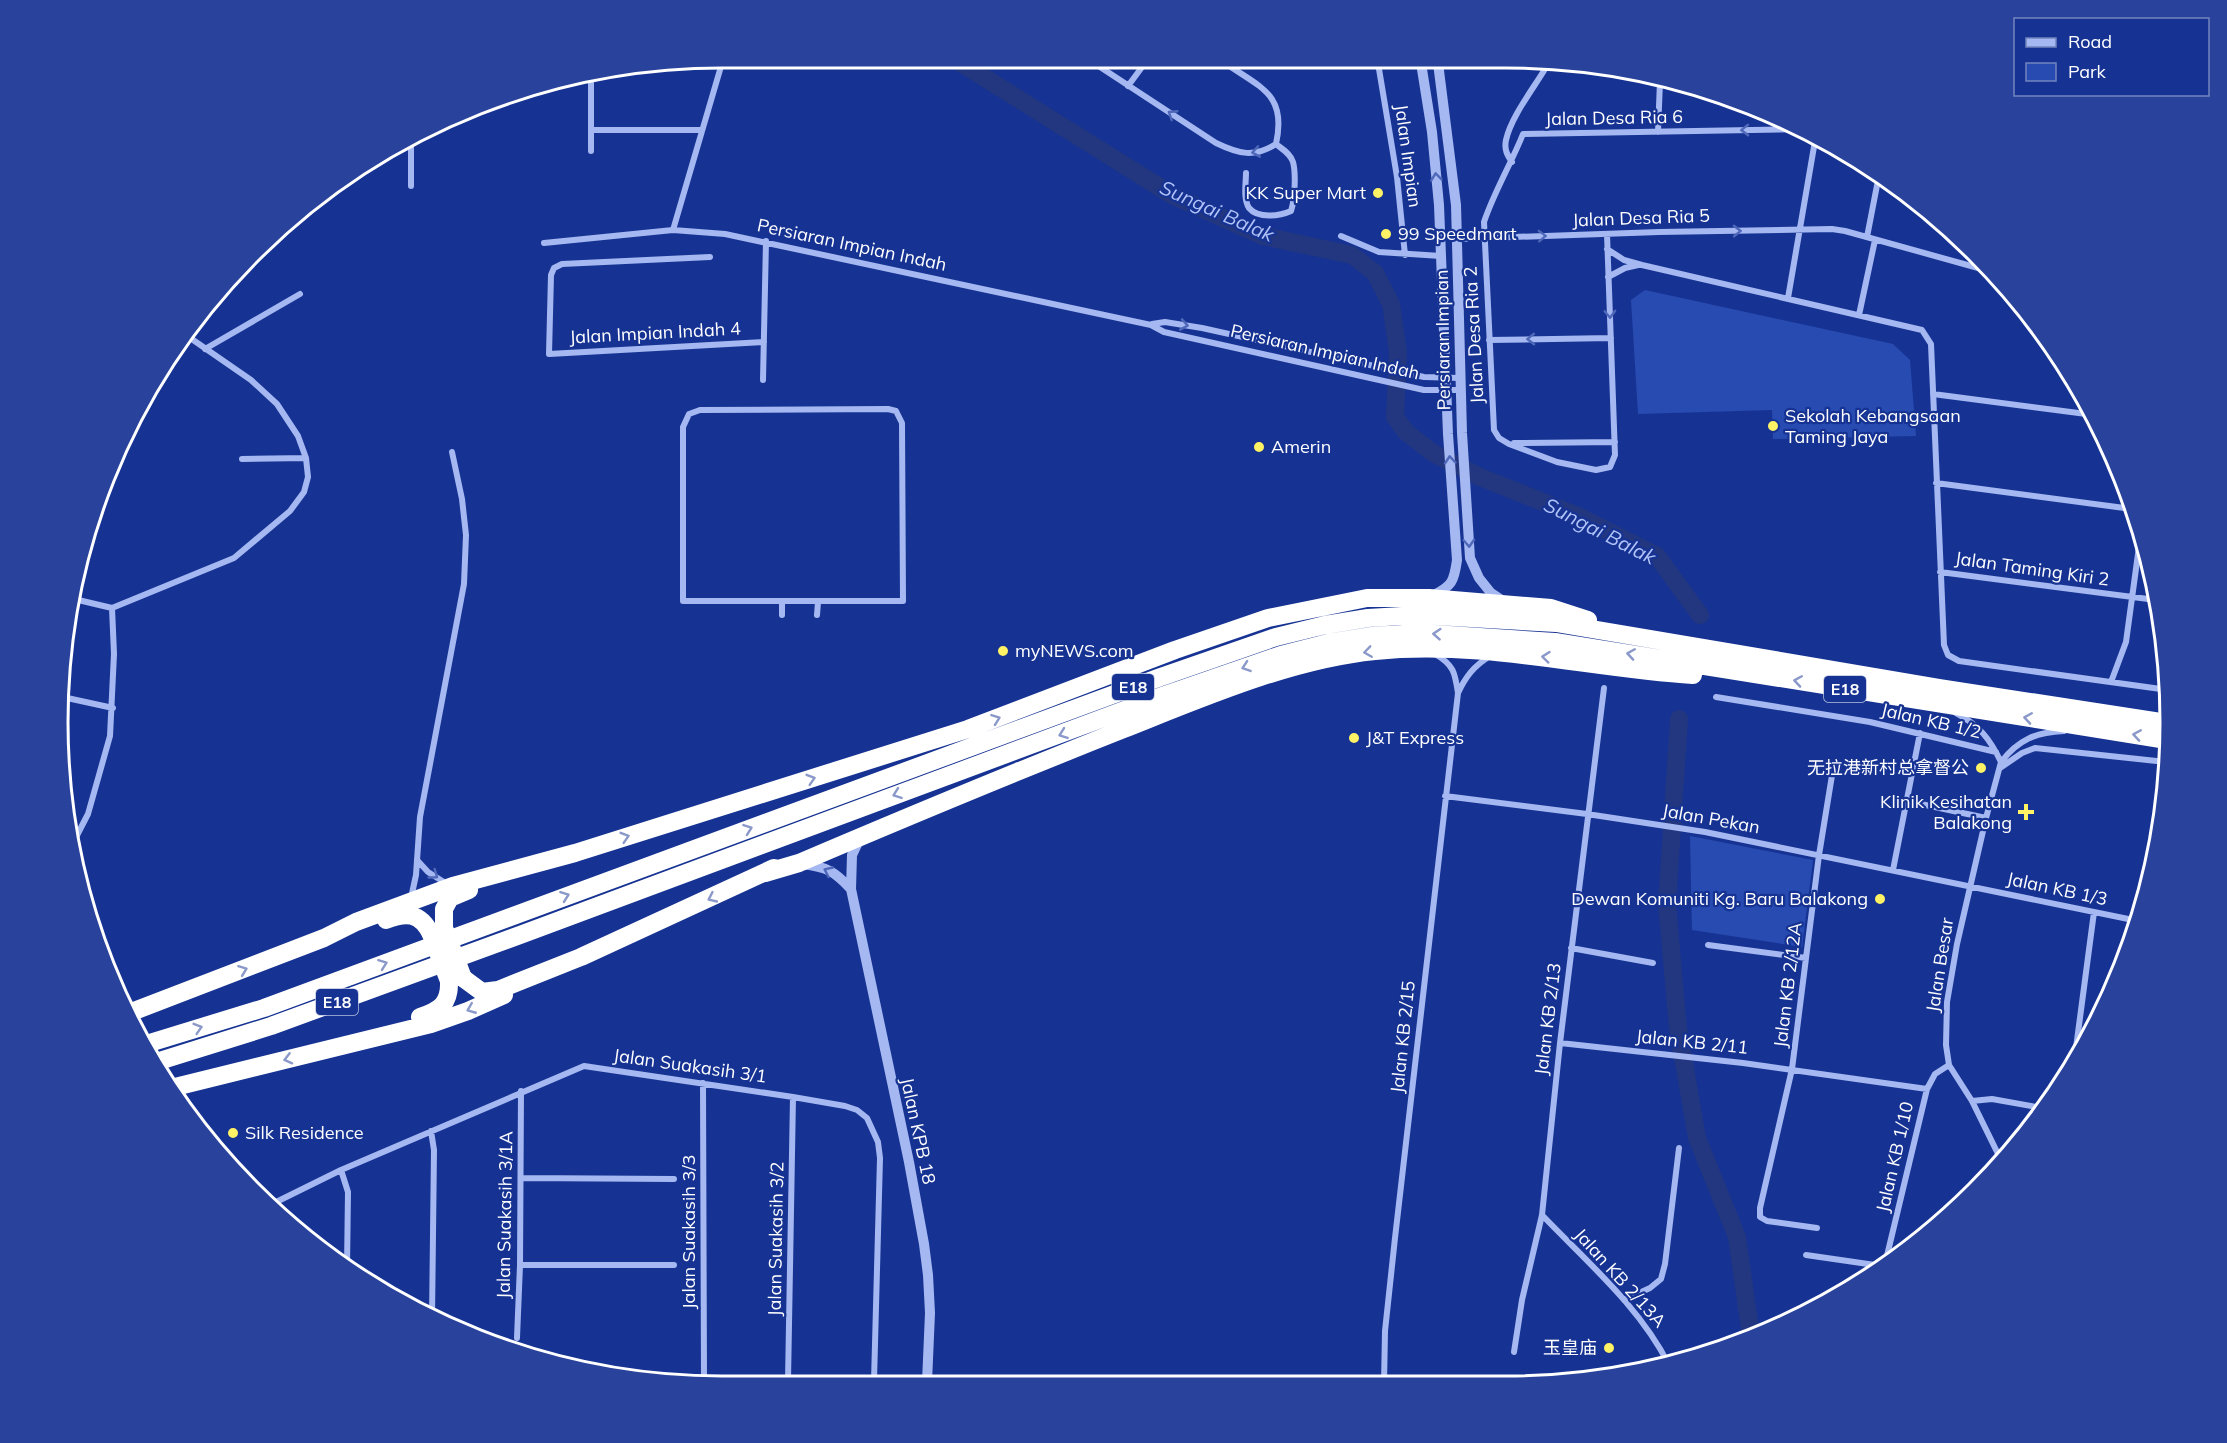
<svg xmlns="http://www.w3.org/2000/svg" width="2227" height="1443" font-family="Mulish,'Noto Sans SC',sans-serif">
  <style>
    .green { fill: #284bb2 }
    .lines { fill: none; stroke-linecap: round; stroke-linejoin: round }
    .river { stroke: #223780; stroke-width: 18 }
    .minor { stroke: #a5b8f1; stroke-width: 6 }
    .tertiary { stroke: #a5b8f1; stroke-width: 10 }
    .motorway { stroke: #fff; stroke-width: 18 }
    .motorway-bridge { stroke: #fff; stroke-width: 18 }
    .oneway { stroke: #4f68b9 }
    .oneway2 { stroke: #8a99c9 }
    .poi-dot { fill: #fff265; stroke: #163393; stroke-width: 2 }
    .labels { text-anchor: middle; stroke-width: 4.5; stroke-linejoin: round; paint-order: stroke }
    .shield { fill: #163393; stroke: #b9c2df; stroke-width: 1.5 }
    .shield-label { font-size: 16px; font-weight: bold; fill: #fff }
    .street-label { font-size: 18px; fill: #fff; stroke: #163393 }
    .poi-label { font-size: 18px; fill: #fff; stroke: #163393; text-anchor: start }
    .water-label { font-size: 20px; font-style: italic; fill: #b1c3f8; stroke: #163393 }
    .rim { fill: none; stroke: #fff; stroke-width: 3 }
  </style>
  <rect width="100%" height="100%" fill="#163393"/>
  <path class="green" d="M1645,290L1893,344L1910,360L1916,436L1773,439L1772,410L1638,414L1631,300Z
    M1690,836L1813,860L1802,947L1692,930Z"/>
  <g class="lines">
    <path class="river" d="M961,63L1172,195L1263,236L1352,255L1375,273L1391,304L1398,352L1395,417L1406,432L1433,453L1480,477L1578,516L1657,556L1700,615
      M1679,719L1667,904L1678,1028L1697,1138L1737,1237L1751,1336"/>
    <path class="minor" d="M1094,63L1216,143C1239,154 1254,158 1276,144C1287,94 1261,88 1225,63
      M1378,63L1397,177L1405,255
      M1128,86L1145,63
      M591,130H702
      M1658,132L1660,81
      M591,151V73
      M1512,162C1507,155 1504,149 1506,140C1511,117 1533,89 1545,69L1551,63
      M1246,173C1246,183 1243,199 1249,208C1258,219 1280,216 1291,211C1295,199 1296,173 1293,162C1291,154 1282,149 1276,144
      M411,186V140
      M673,230L722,63
      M1607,234L1615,455L1610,467L1596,470L1557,462L1509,444L1499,438L1494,430L1484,222C1494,192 1511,164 1523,134L1803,129
      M1341,236L1379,252L1441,256
      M1867,237L1879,175
      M1457,239L1659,232L1832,229L1845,231L1989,271
      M544,243L673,230L725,234L1151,325L1164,332L1424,390H1460
      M1607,249L1624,260L1642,265L1922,330L1931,344L1944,645L1948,655L1959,661L2168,690
      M710,257L562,264L554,268L551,275L549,354L764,342
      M1608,277L1625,268L1638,265
      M1788,298L1816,135
      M1859,315L1875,240
      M1152,324L1165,322L1202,328L1424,377L1460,378
      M1489,340L1611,338
      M205,349L300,294
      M763,380L766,241
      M1933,394L2094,415
      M888,409L896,411L902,423L903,601H683V427L689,414L700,410Z
      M1514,443L1615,442
      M242,459L306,458
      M1936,483L2132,509
      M1940,572L2156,600
      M74,599L112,608L234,558L290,511L304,492L308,477L306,458L298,436L277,404L251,380L183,333
      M782,615V602
      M817,615L818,602
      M2111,682L2126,642L2141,532
      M1458,693C1466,676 1474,666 1490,656
      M58,696L113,708
      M1716,697L1870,722L1996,752
      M1956,713C1979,725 1990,739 2001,762
      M2000,768L2022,753L2035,748L2166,762
      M1445,796L1587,814L1705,832L2138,921
      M1907,801L1986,818
      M72,845L88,814L110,736L114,654L112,608
      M417,860L428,872L447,884
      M1893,870L1920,733
      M411,898L416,875L420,817L464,584L466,535L462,499L452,452
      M1708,945L1806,958
      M1571,948L1653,963
      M1560,1043L1743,1063L1927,1089
      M2074,1063L2094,912
      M703,1083L704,1381
      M1972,1101L1992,1099L2042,1108
      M431,1131L434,1150L432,1318
      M2002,1162L1972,1101L1949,1065L1946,1045L1947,1002L1957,944L1986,818L2001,762C2018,740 2036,732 2064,731
      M341,1170L348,1192L347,1267
      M521,1178L674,1179
      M268,1206L341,1170L584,1066L793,1097L845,1106L857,1110L867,1118L878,1142L880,1158L874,1381
      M1542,1215C1587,1262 1640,1307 1669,1365
      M1817,1228L1767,1221L1760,1217V1208L1792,1069L1819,855L1834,763
      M1806,1255L1882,1266
      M1885,1264L1927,1089L1935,1074L1949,1065
      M520,1265H674
      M1624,1300L1650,1288L1661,1279L1665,1264L1679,1148
      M517,1338L520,1265L521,1091
      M1514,1352L1522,1300L1542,1215L1560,1043L1604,688
      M788,1381L793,1097
      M1384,1384L1385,1331L1395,1238L1458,693C1455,673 1454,665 1435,654"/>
    <path class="tertiary" d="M1421,63L1432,132L1439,205L1448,434L1457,560C1454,582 1452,586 1432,596
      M1438,63L1456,205L1462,433L1470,558L1479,578L1491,593L1503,601
      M860,838L852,855L851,889L909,1162L924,1244L928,1275L930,1313L927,1382
      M803,864C827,867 834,871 851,889"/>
    <path class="motorway" d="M765,873L799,863C907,817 1015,772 1124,729C1202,698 1292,659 1375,651C1482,640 1587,668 1693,675
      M386,920C406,912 420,912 431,934
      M444,928V909L450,898L469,890
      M463,978L482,992L498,990L581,957L774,868
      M129,1013L324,938L356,922L453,886L575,853L968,729L1175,650L1268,618L1367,598H1429L1551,608L1588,620
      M420,1017C440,1010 450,1004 449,981
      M143,1045L264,1008L1158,678L1276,637L1325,625L1368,618L1419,615L1556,623L1940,688L2167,723
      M153,1063L271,1026L520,935L1165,695L1281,655L1328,643L1372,636L1419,633L1555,642L2167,740
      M171,1088L431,1024L468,1011L504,995"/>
    <path class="motorway-bridge" d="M444,928L463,978
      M431,934L449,981"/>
  </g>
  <defs><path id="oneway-chevron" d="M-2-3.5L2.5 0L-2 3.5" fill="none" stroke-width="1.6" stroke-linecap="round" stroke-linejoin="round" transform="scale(1.5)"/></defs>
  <g class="oneway">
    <use href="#oneway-chevron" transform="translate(1172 114) rotate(-147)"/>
    <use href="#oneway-chevron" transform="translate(1745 130) rotate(179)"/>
    <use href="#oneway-chevron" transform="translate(1256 152) rotate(170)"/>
    <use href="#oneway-chevron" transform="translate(1436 177) rotate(-96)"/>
    <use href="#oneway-chevron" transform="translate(1737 231) rotate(-1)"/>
    <use href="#oneway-chevron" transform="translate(1542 236) rotate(-2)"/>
    <use href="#oneway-chevron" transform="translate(1610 314) rotate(88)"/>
    <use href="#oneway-chevron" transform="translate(1184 325) rotate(10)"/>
    <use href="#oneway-chevron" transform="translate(1531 339) rotate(179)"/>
    <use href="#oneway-chevron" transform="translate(1450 460) rotate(-95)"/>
    <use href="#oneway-chevron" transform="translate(1469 543) rotate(87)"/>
    <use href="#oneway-chevron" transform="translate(828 871) rotate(-155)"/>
    <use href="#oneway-chevron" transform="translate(434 875) rotate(36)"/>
  </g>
  <g class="oneway2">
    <use href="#oneway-chevron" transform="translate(1437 634) rotate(-176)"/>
    <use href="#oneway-chevron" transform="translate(1368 652) rotate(172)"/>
    <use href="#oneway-chevron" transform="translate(1631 654) rotate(-171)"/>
    <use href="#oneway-chevron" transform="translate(1546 657) rotate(-174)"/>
    <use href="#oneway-chevron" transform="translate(1246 667) rotate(161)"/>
    <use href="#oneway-chevron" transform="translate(1798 681) rotate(-171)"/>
    <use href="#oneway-chevron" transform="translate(2028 718) rotate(-171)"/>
    <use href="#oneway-chevron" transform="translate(996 719) rotate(-20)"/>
    <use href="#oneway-chevron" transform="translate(1063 734) rotate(160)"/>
    <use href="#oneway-chevron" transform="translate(2137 735) rotate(-171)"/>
    <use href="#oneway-chevron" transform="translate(811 779) rotate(-17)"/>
    <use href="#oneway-chevron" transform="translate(897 794) rotate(160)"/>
    <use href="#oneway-chevron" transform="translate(748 829) rotate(-20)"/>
    <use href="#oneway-chevron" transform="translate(625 837) rotate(-17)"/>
    <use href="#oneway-chevron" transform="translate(565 896) rotate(-20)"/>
    <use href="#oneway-chevron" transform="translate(712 898) rotate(155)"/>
    <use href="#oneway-chevron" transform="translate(383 964) rotate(-20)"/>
    <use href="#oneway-chevron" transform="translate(243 970) rotate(-21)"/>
    <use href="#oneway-chevron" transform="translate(471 1009) rotate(158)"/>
    <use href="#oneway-chevron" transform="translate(198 1028) rotate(-17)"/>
    <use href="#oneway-chevron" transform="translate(288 1059) rotate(166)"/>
  </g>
  <g class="poi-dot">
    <circle cx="1378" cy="193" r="6"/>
    <circle cx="1386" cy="234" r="6"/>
    <circle cx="1773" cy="426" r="6"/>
    <circle cx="1259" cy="447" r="6"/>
    <circle cx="1003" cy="651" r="6"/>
    <circle cx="1354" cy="738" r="6"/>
    <circle cx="1981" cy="768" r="6"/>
    <path d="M2023 803h6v6h6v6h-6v6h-6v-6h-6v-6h6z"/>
    <circle cx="1880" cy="899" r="6"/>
    <circle cx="233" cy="1133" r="6"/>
    <circle cx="1609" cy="1348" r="6"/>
  </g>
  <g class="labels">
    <g class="shield">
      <rect x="1112" y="674" width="42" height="26" rx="4.5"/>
      <rect x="1824" y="676" width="42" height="26" rx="4.5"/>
      <rect x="316" y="989" width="42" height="26" rx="4.5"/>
    </g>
    <g class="shield-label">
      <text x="1133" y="693">E18</text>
      <text x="1845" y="695">E18</text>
      <text x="337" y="1008">E18</text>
    </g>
    <g class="street-label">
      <text transform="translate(1614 118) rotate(-1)" y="6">Jalan Desa Ria 6</text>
      <text transform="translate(1408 156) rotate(82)" y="6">Jalan Impian</text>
      <text transform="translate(1641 218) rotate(-2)" y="6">Jalan Desa Ria 5</text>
      <text transform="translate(852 245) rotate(12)" y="6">Persiaran Impian Indah</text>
      <text transform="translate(655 333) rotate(-3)" y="6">Jalan Impian Indah 4</text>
      <text transform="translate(1474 335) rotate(-93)" y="6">Jalan Desa Ria 2</text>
      <text transform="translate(1443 340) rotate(-91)" y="6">Persiaran Impian</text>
      <text transform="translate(1325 352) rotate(13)" y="6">Persiaran Impian Indah</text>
      <text transform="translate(2032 569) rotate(8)" y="6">Jalan Taming Kiri 2</text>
      <text transform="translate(1931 721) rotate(13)" y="6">Jalan KB 1/2</text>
      <text transform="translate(1711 819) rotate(10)" y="6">Jalan Pekan</text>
      <text transform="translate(2057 889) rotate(12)" y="6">Jalan KB 1/3</text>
      <text transform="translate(1940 965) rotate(-81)" y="6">Jalan Besar</text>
      <text transform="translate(1788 985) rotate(-83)" y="6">Jalan KB 2/12A</text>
      <text transform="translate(1548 1019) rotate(-83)" y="6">Jalan KB 2/13</text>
      <text transform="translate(1403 1037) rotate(-84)" y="6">Jalan KB 2/15</text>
      <text transform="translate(1692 1042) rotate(6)" y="6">Jalan KB 2/11</text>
      <text transform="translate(690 1066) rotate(8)" y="6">Jalan Suakasih 3/1</text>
      <text transform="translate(918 1131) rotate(78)" y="6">Jalan KPB 18</text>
      <text transform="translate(1895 1157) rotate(-77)" y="6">Jalan KB 1/10</text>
      <text transform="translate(505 1215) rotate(-89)" y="6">Jalan Suakasih 3/1A</text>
      <text transform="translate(689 1232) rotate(-90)" y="6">Jalan Suakasih 3/3</text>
      <text transform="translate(776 1239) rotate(-89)" y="6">Jalan Suakasih 3/2</text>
      <text transform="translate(1620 1278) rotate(48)" y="6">Jalan KB 2/13A</text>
    </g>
    <g class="poi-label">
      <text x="1366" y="199" text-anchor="end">KK Super Mart</text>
      <text x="1398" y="240">99 Speedmart</text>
      <text x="1785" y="422">Sekolah Kebangsaan<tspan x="1785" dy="21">Taming Jaya</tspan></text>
      <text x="1271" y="453">Amerin</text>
      <text x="1015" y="657">myNEWS.com</text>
      <text x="1366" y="744">J&amp;T Express</text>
      <text x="1969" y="774" text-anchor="end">无拉港新村总拿督公</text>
      <text x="2012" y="808" text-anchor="end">Klinik Kesihatan<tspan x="2012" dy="21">Balakong</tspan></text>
      <text x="1868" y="905" text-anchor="end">Dewan Komuniti Kg. Baru Balakong</text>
      <text x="245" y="1139">Silk Residence</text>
      <text x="1597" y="1354" text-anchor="end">玉皇庙</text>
    </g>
    <g class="water-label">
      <text transform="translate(1217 211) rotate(24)" y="7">Sungai Balak</text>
      <text transform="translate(1600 531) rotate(27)" y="7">Sungai Balak</text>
    </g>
  </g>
  <path d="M0 0H2227V1443H0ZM722 68H1506A654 654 0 0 1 2160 722V722A654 654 0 0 1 1506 1376H722A654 654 0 0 1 68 722V722A654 654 0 0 1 722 68Z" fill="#29439c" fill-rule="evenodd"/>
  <path class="rim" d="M722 68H1506A654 654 0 0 1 2160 722V722A654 654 0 0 1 1506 1376H722A654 654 0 0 1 68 722V722A654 654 0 0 1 722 68Z"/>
  <rect x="2014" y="18" width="195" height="78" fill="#163393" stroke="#7385be" stroke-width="1.5"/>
  <rect x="2026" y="38" width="30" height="9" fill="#a5b8f1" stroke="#7385be" stroke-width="1.5"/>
  <text x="2068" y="48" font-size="18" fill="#ffffff">Road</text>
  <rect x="2026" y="63" width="30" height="18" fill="#284bb2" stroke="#7385be" stroke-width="1.5"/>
  <text x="2068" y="78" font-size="18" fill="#ffffff">Park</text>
</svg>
